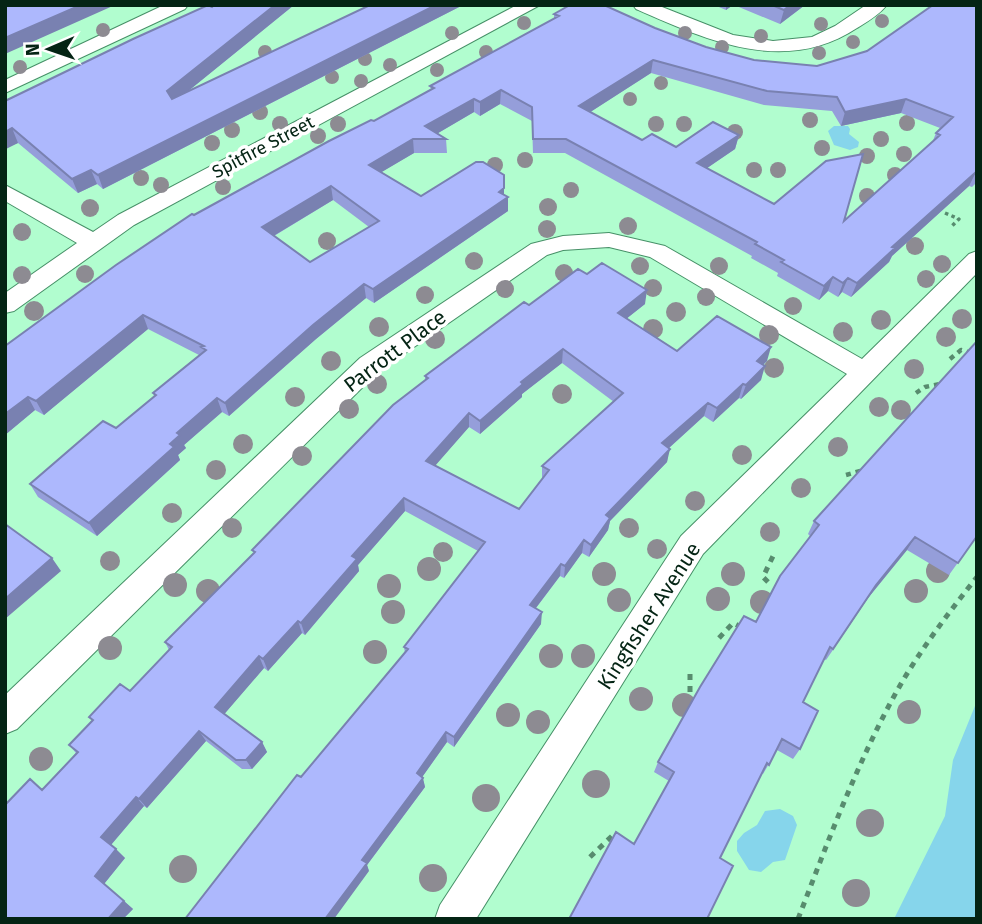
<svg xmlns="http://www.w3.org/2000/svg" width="982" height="924" font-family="'Fira Sans',sans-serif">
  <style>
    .water { fill: #86d5eb }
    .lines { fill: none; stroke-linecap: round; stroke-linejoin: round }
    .street-casing { stroke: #469067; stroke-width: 2 }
    .path-far2 { stroke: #578c6e; stroke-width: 3.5; stroke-dasharray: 3.5 3.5; stroke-linecap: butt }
    .path-far1 { stroke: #578c6e; stroke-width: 4.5; stroke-dasharray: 5 5; stroke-linecap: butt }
    .path { stroke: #578c6e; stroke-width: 5; stroke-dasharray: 6 6; stroke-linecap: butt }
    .street { fill: #fff; fill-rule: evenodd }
    .tree { fill: #8d8b92 }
    .wall { fill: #959eda; fill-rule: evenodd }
    .shaded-wall { fill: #7981b1 }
    .building { fill: #adb8fd; stroke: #7981b1; stroke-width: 2; fill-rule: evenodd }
    .labels { text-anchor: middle; stroke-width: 7; stroke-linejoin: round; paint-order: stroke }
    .far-street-label { font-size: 18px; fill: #042414; stroke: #fff }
    .street-label { font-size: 21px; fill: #042414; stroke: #fff }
  </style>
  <rect width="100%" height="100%" fill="#b1fdcf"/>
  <path class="water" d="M834,126H848L850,129L849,134L859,142L858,147L850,150L834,145L828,131Z
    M977,701V919H894L945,816L953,760Z
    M780,809L793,816L797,825L785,860L773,862L761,872L749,870L737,851V841L744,833L757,825L765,811Z"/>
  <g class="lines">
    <defs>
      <path id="street" d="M164,5H188L185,9L5,93V80Z
        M517,5H540L134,225L14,311L5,313V293L77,243L5,201V185L93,232L118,215Z
        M633,5H657L733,35L773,41L812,37L835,26L866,5H887C879,15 867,22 857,28C785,76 706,40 636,9Z
        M609,233L665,246L862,359L969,254L977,251V273L703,554L476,919H435L440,905L681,536L847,374L650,257L609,247L563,250L547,255L378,372L17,729L5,734V695L360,358L531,244L563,236Z"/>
    </defs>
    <use href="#street" class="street-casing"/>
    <path class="path-far2" d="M945,213L959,219L951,227"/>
    <path class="path-far1" d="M950,359L961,350L977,355
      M916,393L925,387L944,383
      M846,475L867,469"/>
    <path class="path" d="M768,582L763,577L774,554
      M719,638L733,623L743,628
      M690,674V699L695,703
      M590,857L612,836L618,839
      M798,919C829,839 859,757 902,682C924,645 950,611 977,577"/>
    <use href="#street" class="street"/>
  </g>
  <g class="tree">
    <circle cx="882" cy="21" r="7"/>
    <circle cx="524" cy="23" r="7"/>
    <circle cx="821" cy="24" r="7"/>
    <circle cx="103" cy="30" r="7"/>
    <circle cx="452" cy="33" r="7"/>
    <circle cx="685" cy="33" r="7"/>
    <circle cx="761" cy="36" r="7"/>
    <circle cx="853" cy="42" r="7"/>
    <circle cx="64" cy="47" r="7"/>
    <circle cx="722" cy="47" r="7"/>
    <circle cx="265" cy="52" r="7"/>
    <circle cx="486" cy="52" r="7"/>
    <circle cx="819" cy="53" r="7"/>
    <circle cx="365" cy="59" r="7"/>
    <circle cx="390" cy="65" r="7"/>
    <circle cx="20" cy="67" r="7"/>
    <circle cx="437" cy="70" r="7"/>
    <circle cx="332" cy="77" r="7"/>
    <circle cx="361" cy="81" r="7"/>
    <circle cx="661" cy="83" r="7"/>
    <circle cx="630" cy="99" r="7"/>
    <circle cx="260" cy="112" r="8"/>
    <circle cx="810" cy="120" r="8"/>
    <circle cx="907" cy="123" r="8"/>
    <circle cx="280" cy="124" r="8"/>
    <circle cx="338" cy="124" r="8"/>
    <circle cx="656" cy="124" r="8"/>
    <circle cx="684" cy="124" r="8"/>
    <circle cx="232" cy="130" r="8"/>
    <circle cx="735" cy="132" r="8"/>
    <circle cx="318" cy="136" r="8"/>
    <circle cx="881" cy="139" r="8"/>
    <circle cx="212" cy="143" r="8"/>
    <circle cx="822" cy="148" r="8"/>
    <circle cx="904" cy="154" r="8"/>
    <circle cx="867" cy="156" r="8"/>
    <circle cx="525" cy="160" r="8"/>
    <circle cx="495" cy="165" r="8"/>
    <circle cx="754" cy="170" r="8"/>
    <circle cx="778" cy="170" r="8"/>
    <circle cx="895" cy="175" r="8"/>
    <circle cx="141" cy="178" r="8"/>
    <circle cx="161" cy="185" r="8"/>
    <circle cx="223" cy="187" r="8"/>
    <circle cx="571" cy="190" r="8"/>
    <circle cx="867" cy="196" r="8"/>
    <circle cx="548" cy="207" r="9"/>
    <circle cx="90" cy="208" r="9"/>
    <circle cx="628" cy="226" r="9"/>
    <circle cx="547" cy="229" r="9"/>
    <circle cx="22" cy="232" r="9"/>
    <circle cx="327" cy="241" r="9"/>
    <circle cx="915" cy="246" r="9"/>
    <circle cx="474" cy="261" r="9"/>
    <circle cx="942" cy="264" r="9"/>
    <circle cx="640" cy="266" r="9"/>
    <circle cx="719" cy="266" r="9"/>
    <circle cx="564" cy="273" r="9"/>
    <circle cx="85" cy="274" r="9"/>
    <circle cx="22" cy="275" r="9"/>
    <circle cx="926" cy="279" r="9"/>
    <circle cx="653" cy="288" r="9"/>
    <circle cx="505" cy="289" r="9"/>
    <circle cx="425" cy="295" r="9"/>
    <circle cx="706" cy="297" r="9"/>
    <circle cx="793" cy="306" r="9"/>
    <circle cx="34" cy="311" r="10"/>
    <circle cx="676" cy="312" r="10"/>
    <circle cx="962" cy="319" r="10"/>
    <circle cx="881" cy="320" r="10"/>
    <circle cx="379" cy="327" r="10"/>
    <circle cx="653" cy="329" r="10"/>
    <circle cx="843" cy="332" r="10"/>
    <circle cx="769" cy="335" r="10"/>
    <circle cx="946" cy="337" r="10"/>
    <circle cx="435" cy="339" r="10"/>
    <circle cx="331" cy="361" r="10"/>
    <circle cx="774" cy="368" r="10"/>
    <circle cx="914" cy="369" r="10"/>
    <circle cx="377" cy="384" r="10"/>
    <circle cx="562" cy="394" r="10"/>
    <circle cx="295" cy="397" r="10"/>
    <circle cx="879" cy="407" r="10"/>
    <circle cx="349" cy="409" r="10"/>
    <circle cx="901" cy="410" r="10"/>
    <circle cx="243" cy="444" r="10"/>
    <circle cx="838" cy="447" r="10"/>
    <circle cx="742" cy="455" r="10"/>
    <circle cx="302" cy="456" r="10"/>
    <circle cx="216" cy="470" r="10"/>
    <circle cx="801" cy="488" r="10"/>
    <circle cx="695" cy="501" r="10"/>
    <circle cx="172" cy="513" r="10"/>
    <circle cx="232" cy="528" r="10"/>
    <circle cx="629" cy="528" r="10"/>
    <circle cx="770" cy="532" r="10"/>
    <circle cx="657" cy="549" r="10"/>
    <circle cx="443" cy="552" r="10"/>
    <circle cx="110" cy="561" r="10"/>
    <circle cx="429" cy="569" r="12"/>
    <circle cx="938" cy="571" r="12"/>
    <circle cx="604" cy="574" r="12"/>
    <circle cx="733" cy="574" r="12"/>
    <circle cx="175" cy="585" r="12"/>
    <circle cx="389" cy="586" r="12"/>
    <circle cx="208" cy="591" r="12"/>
    <circle cx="916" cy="591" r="12"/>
    <circle cx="718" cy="599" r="12"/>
    <circle cx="619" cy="600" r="12"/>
    <circle cx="762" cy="602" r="12"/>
    <circle cx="393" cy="612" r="12"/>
    <circle cx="110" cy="648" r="12"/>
    <circle cx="375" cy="652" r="12"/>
    <circle cx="551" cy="656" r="12"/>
    <circle cx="583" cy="656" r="12"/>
    <circle cx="641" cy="699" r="12"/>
    <circle cx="684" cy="705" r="12"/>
    <circle cx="909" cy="712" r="12"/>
    <circle cx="508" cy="715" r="12"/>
    <circle cx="538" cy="722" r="12"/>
    <circle cx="41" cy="759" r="12"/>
    <circle cx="596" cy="784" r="14"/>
    <circle cx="486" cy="798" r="14"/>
    <circle cx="870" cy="823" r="14"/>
    <circle cx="183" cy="869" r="14"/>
    <circle cx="433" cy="878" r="14"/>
    <circle cx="856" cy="893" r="14"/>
  </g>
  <path class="wall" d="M214,5H294L187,92L370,5H463L103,189L97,184L78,193L18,143L5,148V101Z
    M714,5H733L726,10Z
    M734,5H805L780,24Z
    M977,5V182L972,187L969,186L892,256L889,262L851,297L842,292L838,297L828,291L819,300L777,276L778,273L751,258L752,256L565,153H533L532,121L500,104L480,116L474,112L438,133L446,139L447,153H414L381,172L421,196L504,195L508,211L374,303L366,298L316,339L229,416L222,412L184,445L186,448L178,455L180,460L97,536L38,497L30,484L116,428L154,396L153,393L199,355L148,329L44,415L35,410L5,435V346L194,215L374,121L431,89L430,86L554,19V14L655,28L706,47L754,60L817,66L867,51ZM651,73L764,105L832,111L841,126L901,113L940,128L936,133L932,143L844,221L774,204L707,168L735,149L739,135L676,147L642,140L590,112ZM333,200L369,227L310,262L274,236Z
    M587,274L645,304L627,318L677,351L767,361L763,365L761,380L741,399L739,398L713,422L704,416L669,448L667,462L610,521L608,530L589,557L582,553L564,578L560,576L536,608L541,624L454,747L447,742L422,777L425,787L367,865L369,871L301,777L405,653L404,647L478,551L405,511L358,565L359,571L305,635L302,633L268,671L264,668L224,714L262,742L267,752L252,769H242L206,741L147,808L144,806L111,845L125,858L104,884L133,909L123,919L42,790L76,753L69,745L92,721L89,717L130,691L169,650L165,642L254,554L252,550L425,380V376L529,305ZM562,363L614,402L542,466V479L519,509L435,465L469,427L480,434L522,397V394Z
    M814,521L977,536L949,575L907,550L868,598L826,660L824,659L803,702L800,749L793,759L777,750L763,774L762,773L669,781L654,772L658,762L756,622L810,536L808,534Z"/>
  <path class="shaded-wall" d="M81,5H115L5,54V38Z
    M275,5H294L171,105L167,91Z
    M436,5H463L103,189L98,175Z
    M726,5H733L726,10Z
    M790,5H805L780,24L784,10Z
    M653,60L651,73L578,120L579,106Z
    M501,90L500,104L480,116V102Z
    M474,99V112L428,139L425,126Z
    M906,99L901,113L841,126L845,112Z
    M12,128L18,143L6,149L5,132Z
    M739,135L735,149L694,177L697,163Z
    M413,139L414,153L370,179L369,165Z
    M91,170L97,184L78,193L72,179Z
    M976,172L969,186L892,256L889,262L851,297L857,283L892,247Z
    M331,186L333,200L265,241L262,227Z
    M504,188V200L508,197V211L374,303L373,289Z
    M833,277L828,291L819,300L824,286Z
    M848,278L842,292L838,297L843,283Z
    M364,284L366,298L316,339L229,416L225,403L313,325Z
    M647,290L645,304L616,327L618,313Z
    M143,315L148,329L44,415L36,401Z
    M771,347L767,361L752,375L757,361Z
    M563,349L562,363L522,394V397L480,434V421L521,382Z
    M765,366L761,380L741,399L746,385Z
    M743,384L739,398L713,422L717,408Z
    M28,397L35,410L5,435V414Z
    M217,398L222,412L184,445L186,448L178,455L180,460L97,536L89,523L170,444L177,433Z
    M708,403L704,416L659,457L662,443Z
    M469,413V427L428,474L426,461Z
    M670,449L667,462L610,521L608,530L589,557L591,545L606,515Z
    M404,498L405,511L358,565L359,571L305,635L301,623L352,556Z
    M915,537L907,550L868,598L826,660L876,585Z
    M584,540L582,553L564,578L565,566Z
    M52,558L61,571L5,619V599Z
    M561,564L560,576L529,617L530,605Z
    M542,612L541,624L454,747V737Z
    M298,621L302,633L268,671L263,659Z
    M259,656L264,668L221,718L215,707Z
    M199,731L206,741L147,808L139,799Z
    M446,732L447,742L418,783L417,773Z
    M262,742L267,752L252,769L246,760Z
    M423,778L425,787L367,865L369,871L334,919H325L362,860Z
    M136,797L144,806L110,846L101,837Z
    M116,849L125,858L104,884L95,876Z
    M124,901L133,909L123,919H108Z"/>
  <path class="building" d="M5,5H81L5,38Z
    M208,5L212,7L214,5H275L167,91L172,99L370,5H436L98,175L91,170L72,179L12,128L5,132V101L133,39Z
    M570,5H604L655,28L706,47L754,60L817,66L867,51L933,5H977V172H976L892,247L895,248L857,283L848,278L843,283L833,277L824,286L781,262L784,260L755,244L757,242L566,139H533L532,107L501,90L480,102L474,99L425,126L446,139H413L369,165L421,196L476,162H483L504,175V188L499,192L508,197L373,289L364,284L313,325L225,403L217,398L177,433L180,435L170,444L174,447L89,523L30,484L103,421L116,428L156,395L153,393L206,350L201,347L204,346L143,315L36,401L28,397L5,414V346L116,265L192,214L194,215L329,141L371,120L374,121L434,88L430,86L559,16L554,14ZM653,60L767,91L837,97L845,112L906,99L953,117L936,133L940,135L844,221L863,154L826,161L774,204L697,163L739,135L713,122L676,147L652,134L642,140L579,106ZM331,186L379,221L310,262L262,227Z
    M772,5H790L784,10Z
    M602,263L647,290L618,313L677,351L717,316L771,347L757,361L765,366L746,385L743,384L717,408L708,403L662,443L670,449L606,515L610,518L591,545L584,540L565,566L561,564L530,605L542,612L454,737L446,732L417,773L423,778L362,860L367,863L325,919H185L297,775L301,777L408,649L404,647L485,542L404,498L352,556L357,559L301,623L298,621L263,659L259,656L215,707L262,742L246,760H236L199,731L139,799L136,797L101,837L116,849L95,876L124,901L108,919H5V805L30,779L42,790L78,752L69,745L93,720L89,717L120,684L130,691L172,647L165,642L255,552L252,550L393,405L428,378L425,376L524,302L529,305L578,269L587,274ZM563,349L623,393L542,466L549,470L519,509L426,461L469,413L480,421L523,384L521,382Z
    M977,341V536L958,563L915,537L876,585L833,649L830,647L803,702L818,711L800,749L782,739L769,765L767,763L720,858L733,866L707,919H569L616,832L634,844L674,772L658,762L700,687L744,616L756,622L780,576L819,525L814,521Z
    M5,524L52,558L5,599Z"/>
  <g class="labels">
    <g class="far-street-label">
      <text transform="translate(263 147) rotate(-28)" y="6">Spitfire Street</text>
    </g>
    <g class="street-label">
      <text transform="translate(395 351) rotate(-37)" y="7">Parrott Place</text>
      <text transform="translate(649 616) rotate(-57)" y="7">Kingfisher Avenue</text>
    </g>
  </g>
  <rect width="982" height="924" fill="none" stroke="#042414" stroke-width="14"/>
  <g transform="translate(49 49) rotate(268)" stroke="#ffffff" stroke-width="5" paint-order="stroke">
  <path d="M0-5L12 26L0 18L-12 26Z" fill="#042414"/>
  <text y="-10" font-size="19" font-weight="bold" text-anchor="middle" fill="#042414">N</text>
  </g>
</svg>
